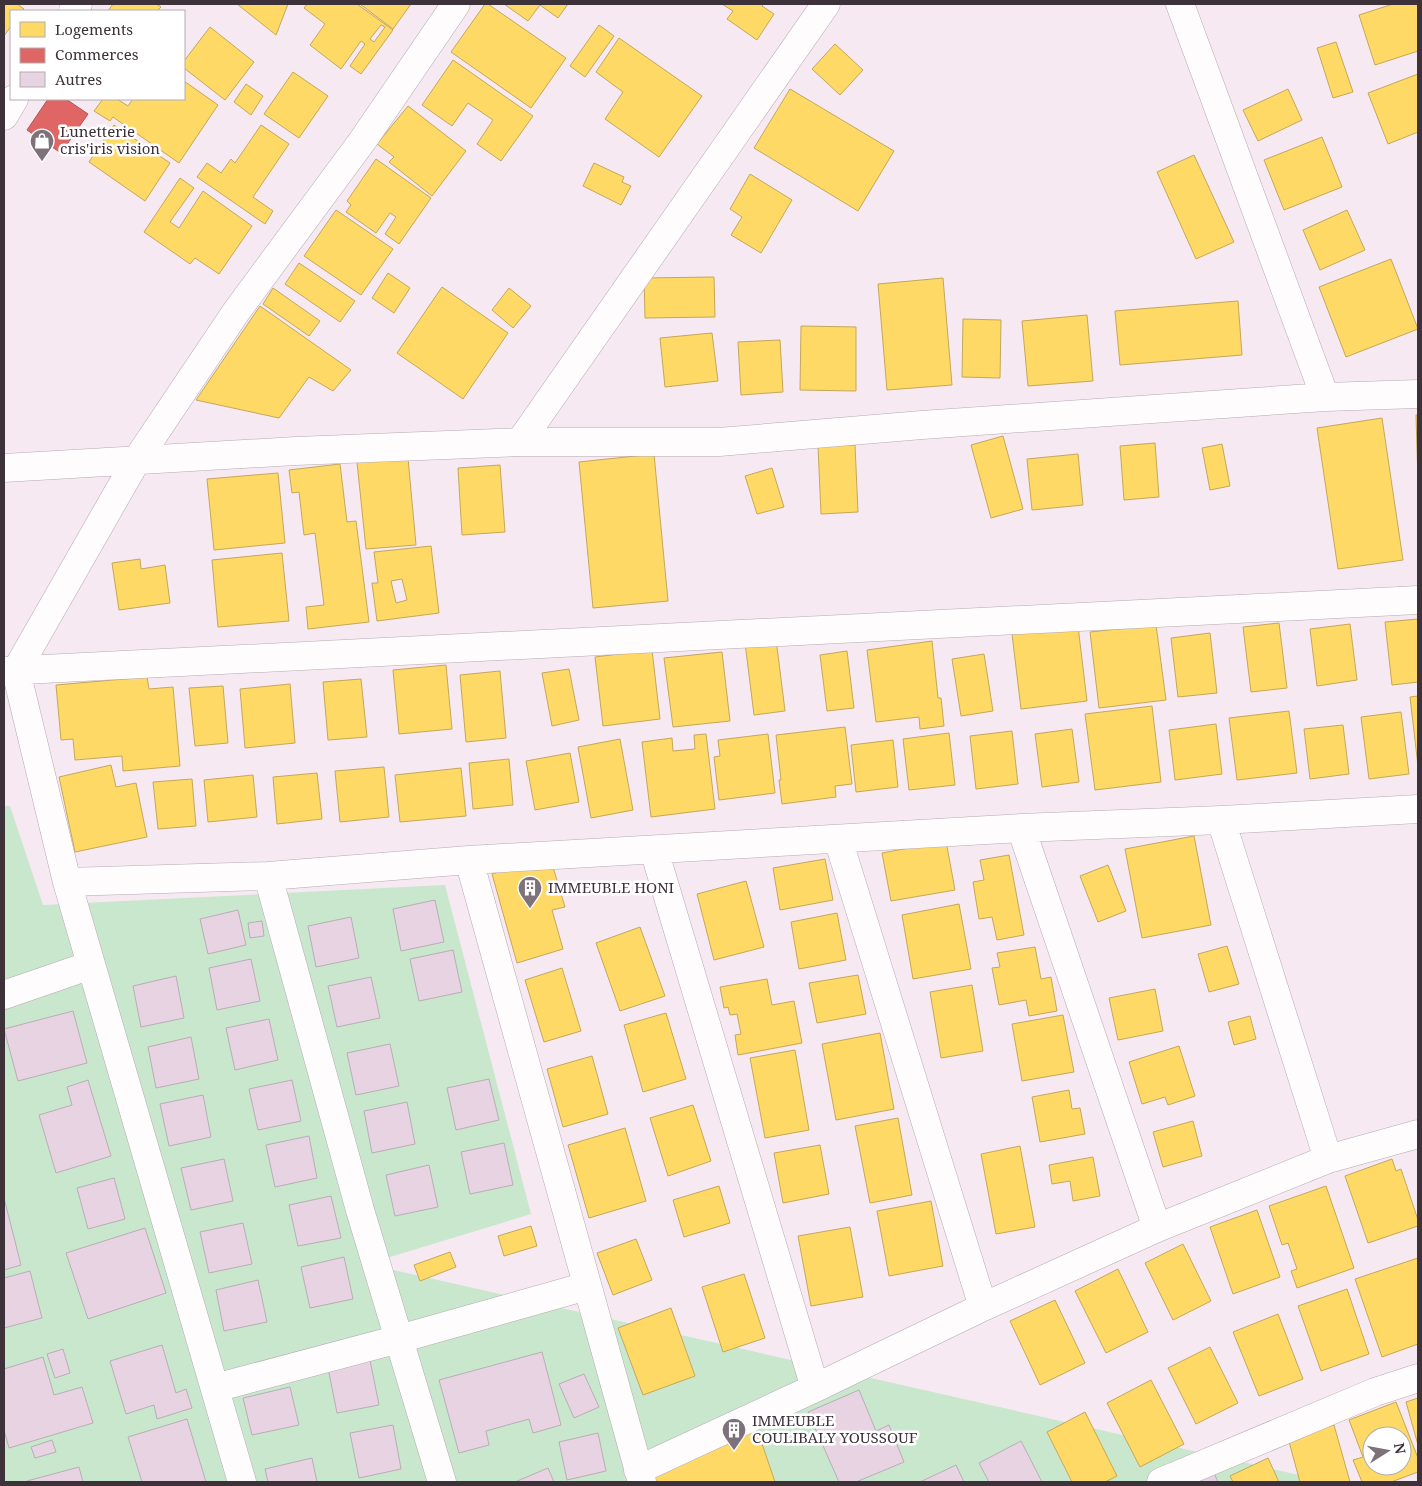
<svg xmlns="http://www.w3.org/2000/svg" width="1422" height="1486" font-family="'Noto Serif',serif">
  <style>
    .green { fill: #c8e7cd }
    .homes { fill: #ffd966; stroke: #c5a759; fill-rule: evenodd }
    .shops { fill: #e06666; stroke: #af5659 }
    .building { fill: #e8d3e3; stroke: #b8aeb5 }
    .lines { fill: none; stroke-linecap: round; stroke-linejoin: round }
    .street-casing { stroke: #b5aab2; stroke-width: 29 }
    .street { stroke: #fefcfd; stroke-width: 28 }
    .labels { text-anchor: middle; stroke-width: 5; stroke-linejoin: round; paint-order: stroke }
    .poi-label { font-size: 15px; fill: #3d313a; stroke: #fff; text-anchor: start }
  </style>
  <rect width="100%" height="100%" fill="#f6e9f2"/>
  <path class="green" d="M4,806H10L43,905L445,885L531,1214L367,1264L1330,1482H4Z"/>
  <path class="homes" d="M4,4H17L24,9L22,11H11V26L4,36Z
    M113,4H156L161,7L157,11H108Z
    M237,4H288L276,35Z
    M307,4H357L393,30L361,74L350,66L365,44L361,41L341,69L310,45L325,24L304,8ZM381,25L385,27L374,42L370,39Z
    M360,4H411L393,29Z
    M485,4H488L566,58L531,108L451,52Z
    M504,4H568L558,18L540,5L528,21Z
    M722,4H764L762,6L774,14L757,40L727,19L733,11Z
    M1393,4H1418V51L1375,65L1359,15Z
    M599,25L614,36L585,77L570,66Z
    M210,27L254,62L225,100L184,68V61Z
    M619,38L702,96L659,157L605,119L623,92L596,72Z
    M1336,42L1353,92L1333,98L1317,48Z
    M835,44L863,70L840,95L812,69Z
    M453,60L533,116L501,161L477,144L493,120L468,103L452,126L422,105Z
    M293,72L328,96L299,138L264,114Z
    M1418,74V132L1388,144L1368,93Z
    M184,81L218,105L179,163L113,117L110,121L94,111L103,99H117L128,106L133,99H184Z
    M246,84L263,96L251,115L234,102Z
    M790,89L894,151L858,211L754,148Z
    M1288,89L1302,120L1258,141L1243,110Z
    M408,106L466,151L432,196L389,162L394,157L377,144Z
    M114,125L170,163L145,201L89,162Z
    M261,125L289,144L253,197L273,211L265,224L197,177L207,163L221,173L231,159L235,163Z
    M1322,137L1342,187L1284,210L1264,160Z
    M1194,155L1234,242L1196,259L1157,172Z
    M376,159L431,198L399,244L385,234L396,217L390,213L376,233L346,212L351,205L347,201Z
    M594,163L624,177L622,182L631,186L621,205L583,186Z
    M750,174L792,200L761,253L731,235L742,217L730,209Z
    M180,178L194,188L170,222L179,228L203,191L252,226L219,274L195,258L190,264L144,232Z
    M336,210L393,249L361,295L304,256Z
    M1347,210L1365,250L1320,270L1303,230Z
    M1391,259L1418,329L1346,357L1319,287Z
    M299,263L355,301L340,322L285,284Z
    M388,273L410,288L394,313L372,298Z
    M714,277L715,317L645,318L644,278Z
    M943,278L952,385L887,390L878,284Z
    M442,287L508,333L463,399L397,353Z
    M273,288L320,321L309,336L263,304Z
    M509,288L531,306L513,328L492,310Z
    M1238,301L1242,355L1120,365L1115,311Z
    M260,306L351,370L333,391L309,377L279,418L196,400Z
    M1087,315L1093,381L1028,386L1022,321Z
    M963,319L1001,320L1000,378L962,377Z
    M801,326L856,327V391L800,390Z
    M712,333L718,381L665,387L660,338Z
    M780,340L783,392L741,395L738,342Z
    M1416,415H1418V482Z
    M1382,418L1403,560L1338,569L1317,428Z
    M1003,436L1023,509L991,518L971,445Z
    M1155,443L1159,497L1124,500L1120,446Z
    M1222,444L1230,486L1210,490L1202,448Z
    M855,445L858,512L821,514L818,446Z
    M654,454L668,601L593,608L579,462Z
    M1078,454L1083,505L1032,510L1027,459Z
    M408,458L416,545L366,549L357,462Z
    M340,464L347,522L356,521L369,622L308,629L306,607L324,605L315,533L304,535L299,492L292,493L289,470Z
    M500,465L505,532L462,535L458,468Z
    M772,468L784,507L757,514L745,476Z
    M278,473L285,543L214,550L207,479Z
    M431,546L439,613L377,621L372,583H378L374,552ZM402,579L407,600L396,603L391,581Z
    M282,553L289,621L218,627L212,560Z
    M140,559L141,569L165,565L170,603L119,610L112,563Z
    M1418,619V682L1392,685L1385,622Z
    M1279,623L1287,688L1251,692L1243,627Z
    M1350,624L1357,680L1317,686L1310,629Z
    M1156,625L1166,700L1099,708L1090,632Z
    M1078,626L1087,701L1021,709L1012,634Z
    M1210,633L1217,693L1178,697L1171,638Z
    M776,639L785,711L754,715L745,643Z
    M932,641L938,698H941L944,726L920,729L919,717L876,722L867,650Z
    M652,650L660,719L603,726L595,657Z
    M847,651L854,708L827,711L820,655Z
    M722,652L730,721L673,727L664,658Z
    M984,654L993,711L961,716L952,659Z
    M446,665L452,729L399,734L393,670Z
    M569,669L579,720L552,726L542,673Z
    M500,671L506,738L466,742L460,675Z
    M147,677L149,689L173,687L180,766L123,771L122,756L75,760L73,739L61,740L56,685Z
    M361,679L367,737L328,740L323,682Z
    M290,684L295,743L245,748L240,689Z
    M223,686L228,743L195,746L189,688Z
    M1418,696V766L1410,697Z
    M1152,706L1161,782L1095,790L1085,714Z
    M1289,711L1297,773L1237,780L1229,718Z
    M1401,712L1409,774L1369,779L1361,717Z
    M1216,724L1222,774L1175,780L1169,730Z
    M1343,725L1349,774L1310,779L1304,729Z
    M845,727L852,784L835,786L836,797L782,804L779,780H781L776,735Z
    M1072,729L1079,782L1042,787L1035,734Z
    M1012,731L1018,784L976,789L970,736Z
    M949,733L955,785L909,790L903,739Z
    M706,734L715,809L651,817L642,742L672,738L673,751L695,749L694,735Z
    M768,734L775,793L719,800L714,757L720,756L718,740Z
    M620,739L633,810L591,818L578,747Z
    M893,740L898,787L856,792L851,745Z
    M570,753L579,802L535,810L526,761Z
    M509,759L513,805L473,809L469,763Z
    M111,765L116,787L136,783L147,837L75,852L59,777Z
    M384,767L389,817L340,822L335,771Z
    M461,768L466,816L400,822L395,775Z
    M317,773L322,819L277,824L273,777Z
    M253,775L257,817L208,822L204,780Z
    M192,779L196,826L158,829L153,782Z
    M1194,836L1211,925L1142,938L1125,849Z
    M946,841L955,890L891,901L882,853Z
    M1009,855L1024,935L997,940L992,917L979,919L973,882L984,880L980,860Z
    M550,857L565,907L552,910L563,949L517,963L492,874Z
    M825,859L833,900L780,910L773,868Z
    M1108,865L1126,911L1098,922L1080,876Z
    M746,881L764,947L714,960L697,894Z
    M959,904L971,969L913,979L902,915Z
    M837,913L846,960L799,969L791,922Z
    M640,927L665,996L620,1011L596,943Z
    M1227,946L1239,984L1209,992L1198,954Z
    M1035,947L1041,979L1051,977L1057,1011L1029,1016L1026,1000L999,1005L992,968L1000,967L997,953Z
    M562,968L581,1031L544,1042L525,980Z
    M858,975L866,1014L817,1023L809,983Z
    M767,979L772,1005L794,1001L802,1043L738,1055L735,1035L741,1034L737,1014L730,1015L728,1007L724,1008L720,987Z
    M972,985L983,1051L941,1058L930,992Z
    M1155,989L1163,1031L1118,1040L1109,998Z
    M666,1013L686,1079L643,1092L624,1025Z
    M1063,1015L1074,1072L1022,1081L1012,1024Z
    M1250,1016L1256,1039L1234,1045L1228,1022Z
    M880,1033L894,1109L836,1120L822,1044Z
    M1179,1046L1195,1096L1168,1105L1165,1097L1142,1104L1129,1062Z
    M795,1050L809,1130L765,1138L750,1058Z
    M592,1056L608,1114L563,1127L547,1069Z
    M1069,1090L1072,1109L1080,1108L1085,1134L1040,1142L1032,1097Z
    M693,1105L711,1161L668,1176L650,1118Z
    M898,1118L912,1195L870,1203L855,1126Z
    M1193,1121L1202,1156L1163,1167L1153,1132Z
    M625,1128L646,1201L589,1218L568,1145Z
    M820,1145L829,1194L783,1203L774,1153Z
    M1020,1146L1035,1227L996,1234L981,1154Z
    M1093,1157L1100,1196L1073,1201L1070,1181L1052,1184L1049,1165Z
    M1392,1159L1396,1171L1401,1169L1418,1220V1226L1368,1243L1345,1176Z
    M719,1186L730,1223L684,1237L673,1200Z
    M1326,1186L1354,1268L1297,1288L1291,1271L1297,1269L1288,1243L1282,1245L1269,1206Z
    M931,1201L943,1266L889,1276L877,1211Z
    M1257,1210L1280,1277L1233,1294L1210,1227Z
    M531,1226L537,1246L504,1256L498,1236Z
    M850,1227L863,1297L811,1306L798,1236Z
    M636,1239L652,1280L613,1295L597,1253Z
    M1183,1244L1211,1301L1173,1320L1145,1263Z
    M450,1252L456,1267L420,1281L414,1265Z
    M1418,1258V1344L1382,1357L1355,1279Z
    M1118,1269L1148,1332L1106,1353L1075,1291Z
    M744,1274L765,1338L723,1352L702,1287Z
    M1347,1289L1369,1354L1321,1371L1298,1306Z
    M1055,1300L1085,1363L1040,1385L1010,1321Z
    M671,1308L695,1376L643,1395L618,1328Z
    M1278,1314L1303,1379L1259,1396L1233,1332Z
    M1210,1347L1238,1403L1196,1424L1168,1368Z
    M1151,1380L1184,1444L1140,1467L1107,1403Z
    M1418,1398V1445L1406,1402Z
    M1396,1402L1418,1458V1472L1391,1482H1362L1353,1460L1363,1457L1349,1420ZM1372,1436H1402V1466H1372Z
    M1085,1412L1117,1476L1105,1482H1072L1047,1432Z
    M1334,1425L1350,1482H1300L1288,1438Z
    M757,1429L775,1482H655L651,1473Z
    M1268,1458L1279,1482H1233L1230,1476Z"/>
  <path class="shops" d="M48,99H66L88,114L61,153L27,130Z"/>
  <path class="building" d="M435,900L444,942L401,951L393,909Z
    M238,910L246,945L208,954L200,919Z
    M351,917L359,958L316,967L308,926Z
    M262,921L264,936L250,938L248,923Z
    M453,950L462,992L419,1001L410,959Z
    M251,959L260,1001L217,1010L209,968Z
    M176,976L184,1018L141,1027L133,986Z
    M371,977L380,1018L337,1027L328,986Z
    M73,1011L87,1063L18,1081L4,1029Z
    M269,1019L278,1060L235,1070L226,1028Z
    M191,1037L199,1079L156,1088L148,1047Z
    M390,1044L399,1086L356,1095L347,1053Z
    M489,1079L499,1120L456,1130L447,1088Z
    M88,1080L111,1156L56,1173L39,1115L72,1105L67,1087Z
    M292,1080L301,1121L258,1130L249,1089Z
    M203,1095L211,1137L169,1146L160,1104Z
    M407,1102L415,1144L372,1153L364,1111Z
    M309,1136L317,1178L275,1187L266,1145Z
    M504,1143L513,1185L470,1194L461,1152Z
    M224,1159L233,1201L191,1210L181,1168Z
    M429,1165L438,1207L395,1216L386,1175Z
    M114,1178L125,1219L88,1229L77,1188Z
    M331,1196L341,1238L298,1246L289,1205Z
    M4,1198L21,1265L4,1270Z
    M243,1223L252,1264L209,1273L200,1232Z
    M145,1228L166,1293L88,1319L66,1253Z
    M344,1257L353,1299L310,1308L301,1267Z
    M30,1271L42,1318L4,1328V1278Z
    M258,1280L267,1322L224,1331L216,1290Z
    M162,1345L176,1393L186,1389L192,1408L157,1419L154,1405L126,1414L110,1361Z
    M63,1349L70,1373L55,1378L47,1354Z
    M542,1352L561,1425L533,1433L529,1419L486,1431L489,1445L459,1453L439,1380Z
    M43,1357L54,1395L82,1387L93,1423L9,1448L4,1430V1369Z
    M370,1360L379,1405L337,1413L328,1368Z
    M584,1374L599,1407L574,1418L559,1384Z
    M290,1387L299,1425L252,1435L243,1398Z
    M859,1390L876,1431L889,1425L904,1462L856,1482H839L808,1412Z
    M187,1419L206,1482H142L128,1437Z
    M393,1425L401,1469L359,1478L350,1433Z
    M598,1433L606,1471L567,1480L559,1442Z
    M52,1440L56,1452L35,1458L31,1447Z
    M1021,1441L1042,1482H989L979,1463Z
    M312,1458L317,1482H268L265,1469Z
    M956,1465L964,1482H920Z
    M79,1467L83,1482H27V1481Z
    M548,1468L554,1482H515Z
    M1214,1473L1218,1482H1190Z"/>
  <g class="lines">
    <defs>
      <path id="street" d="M1180,4L1325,397
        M73,11L78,4
        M4,116L14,99
        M520,442L826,4
        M4,468L296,451L520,442H719L922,425L1325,397L1418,394
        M4,671L1418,600
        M1221,820L1328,1159
        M1021,828L1157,1228
        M838,839L983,1307
        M654,850L815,1388
        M469,860L642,1482
        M268,876L360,1210L442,1482
        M67,882L268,876L469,860L1021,828L1221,820L1418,809
        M4,995L91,965
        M215,1388L399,1339L587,1286
        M638,1470L815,1388L983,1307L1157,1228L1328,1159L1418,1134
        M242,1482L67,882L16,671L136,461L236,312L363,140L456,4
        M1161,1482L1375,1392L1418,1378"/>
    </defs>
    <use href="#street" class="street-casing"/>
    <use href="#street" class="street"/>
  </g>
  <defs>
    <symbol id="shop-pin" viewBox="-11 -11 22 30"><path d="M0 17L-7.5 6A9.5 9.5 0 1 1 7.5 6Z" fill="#7e717a" stroke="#fff"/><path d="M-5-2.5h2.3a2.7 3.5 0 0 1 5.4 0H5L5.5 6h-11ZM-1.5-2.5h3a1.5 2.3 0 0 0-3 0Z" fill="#fff"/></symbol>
    <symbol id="building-pin" viewBox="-11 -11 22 30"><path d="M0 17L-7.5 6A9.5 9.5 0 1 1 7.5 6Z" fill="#7e717a" stroke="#fff"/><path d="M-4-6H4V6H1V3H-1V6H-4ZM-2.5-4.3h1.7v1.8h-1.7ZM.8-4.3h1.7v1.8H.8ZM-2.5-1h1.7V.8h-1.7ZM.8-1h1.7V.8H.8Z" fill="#fff"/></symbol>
  </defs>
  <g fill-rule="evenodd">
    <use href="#shop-pin" x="28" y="127" width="28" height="38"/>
    <use href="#building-pin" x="516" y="874" width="28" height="38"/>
    <use href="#building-pin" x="720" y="1416" width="28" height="38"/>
  </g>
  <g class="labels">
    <g class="poi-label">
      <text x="60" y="137">Lunetterie<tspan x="60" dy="17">cris'iris vision</tspan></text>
      <text x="548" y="893">IMMEUBLE HONI</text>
      <text x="752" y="1426">IMMEUBLE<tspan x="752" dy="17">COULIBALY YOUSSOUF</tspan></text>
    </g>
  </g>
  <rect width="1422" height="1486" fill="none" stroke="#3d313a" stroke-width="10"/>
  <rect x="10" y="10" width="175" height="90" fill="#ffffff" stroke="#b1adb0"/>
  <rect x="20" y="22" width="25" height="15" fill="#ffd966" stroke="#b1adb0"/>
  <text x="55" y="35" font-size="15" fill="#3d313a">Logements</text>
  <rect x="20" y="48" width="25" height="15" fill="#e06666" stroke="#b1adb0"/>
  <text x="55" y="60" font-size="15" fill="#3d313a">Commerces</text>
  <rect x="20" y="72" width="25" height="15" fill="#e8d3e3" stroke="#b1adb0"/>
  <text x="55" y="85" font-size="15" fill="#3d313a">Autres</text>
  <g transform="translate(1387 1451) rotate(79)"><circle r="24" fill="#ffffff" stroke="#b1adb0"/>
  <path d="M0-4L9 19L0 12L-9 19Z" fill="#7e717a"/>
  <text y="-8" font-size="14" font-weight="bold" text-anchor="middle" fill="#3d313a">N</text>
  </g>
</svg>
